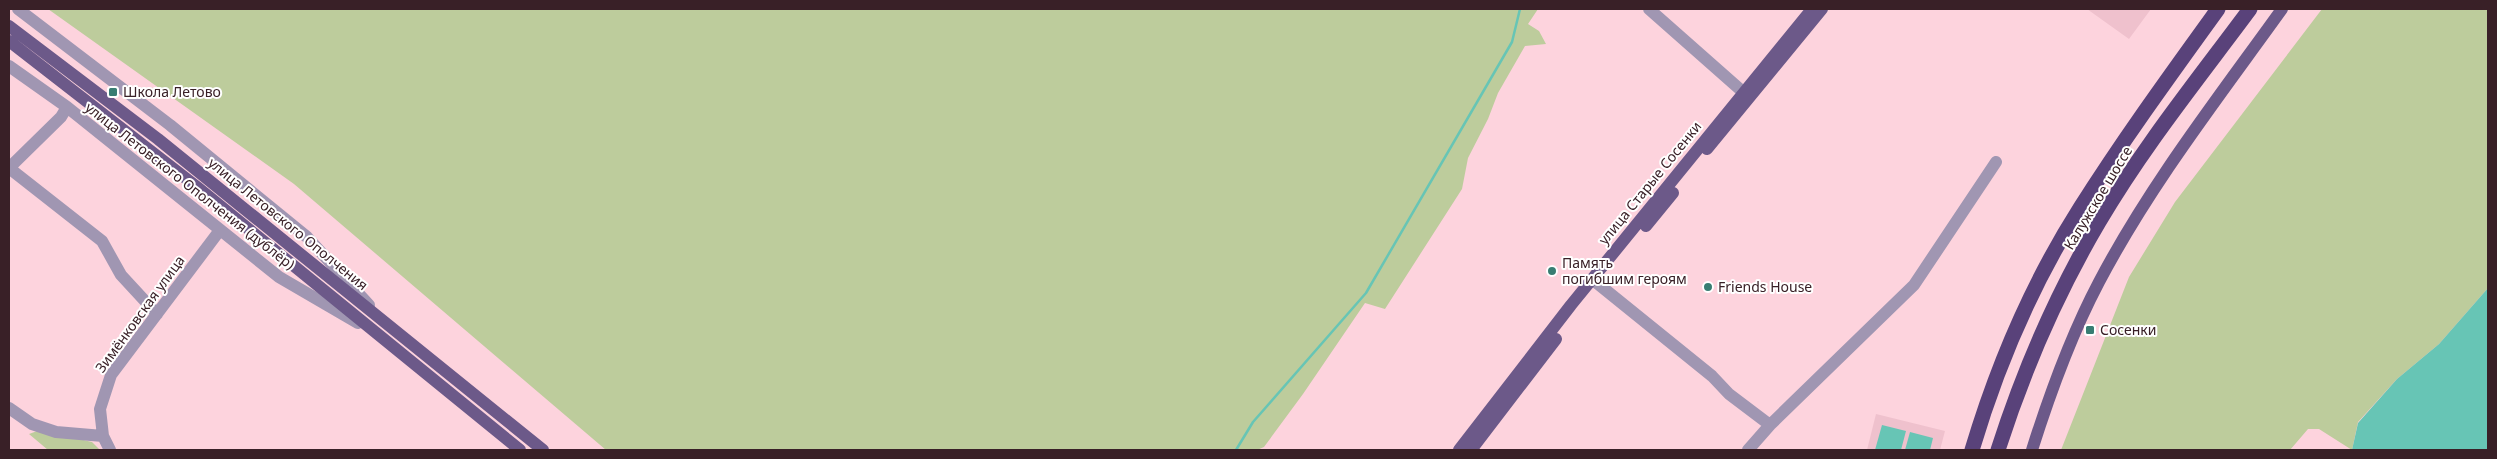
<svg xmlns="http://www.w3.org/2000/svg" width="2497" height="459" font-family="'Noto Sans',sans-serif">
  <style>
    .built { fill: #efc1cd }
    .green { fill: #bdcc9c }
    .water { fill: #67c5b5 }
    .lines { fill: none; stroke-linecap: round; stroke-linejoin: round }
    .stream { stroke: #67c5b5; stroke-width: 2.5 }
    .minor { stroke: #a096b2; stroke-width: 12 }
    .major { stroke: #6c5989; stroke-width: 12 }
    .highway { stroke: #59427a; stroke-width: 15 }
    .poi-dot { fill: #387d72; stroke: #fff; stroke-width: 2 }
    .labels { text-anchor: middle; stroke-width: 4; stroke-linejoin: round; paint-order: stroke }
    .poi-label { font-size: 14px; fill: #392027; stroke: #fff; text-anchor: start }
    .street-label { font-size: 14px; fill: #392027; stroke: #fff }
  </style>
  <rect width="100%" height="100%" fill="#fdd3dd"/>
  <path class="built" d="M2087,9H2151L2129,39Z
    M1876,414L1945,431L1940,450H1867Z"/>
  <path class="green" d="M48,9H1538L1528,24L1539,31L1546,44L1525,46L1498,93L1488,119L1468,158L1462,189L1385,309L1365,303L1303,394L1264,447L1257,450H606L294,184Z
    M2322,9H2488V288L2439,344L2397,379L2358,422L2352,450L2319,429H2308L2290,450H2061L2129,277L2175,202Z
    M40,430L92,442L100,450H48L29,434Z"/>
  <path class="water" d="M2488,288V450H2352L2358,423L2397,379L2439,344Z
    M1882,425L1906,431L1901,450H1875Z
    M1910,432L1933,438L1930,450H1905Z"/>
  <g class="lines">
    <path class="stream" d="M1236,450L1253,422L1366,293L1512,42L1520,9"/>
    <path class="minor" d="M18,9L170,125L307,237L369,305
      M1649,9L1743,92
      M9,66L67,107L279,277L358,323
      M9,168L102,241L121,275L157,314
      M9,168L61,117L67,107
      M1592,279L1712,376L1729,394L1770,425
      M9,408L32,424L56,432L103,436
      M110,450L103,436L100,409L111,375L220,230
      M1748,450L1770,425L1914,285L1996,162"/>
    <path class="major" d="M9,26L158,139L543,450
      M9,41L197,187L520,450
      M1707,149L1822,9
      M1646,226L1673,193
      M1459,450L1571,305L1812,9
      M1471,450L1556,339
      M2032,450C2050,393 2071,335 2099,282C2150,185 2218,98 2282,9"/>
    <path class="highway" d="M1972,450C1997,366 2033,282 2080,208C2123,140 2171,74 2218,9
      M1998,450C2023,372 2057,293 2099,222C2143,147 2198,79 2250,9"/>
  </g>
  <g class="poi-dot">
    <rect x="108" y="87" width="10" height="10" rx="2.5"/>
    <circle cx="1552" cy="271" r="5"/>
    <circle cx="1708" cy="287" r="5"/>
    <rect x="2085" y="325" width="10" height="10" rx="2.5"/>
  </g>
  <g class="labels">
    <g class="poi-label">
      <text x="123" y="97">Школа Летово</text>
      <text x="1562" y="268">Память<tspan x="1562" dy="16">погибшим героям</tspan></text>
      <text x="1718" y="292">Friends House</text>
      <text x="2100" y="335">Сосенки</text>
    </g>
    <g class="street-label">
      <text transform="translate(1650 183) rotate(-51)" y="5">улица Старые Сосенки</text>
      <text transform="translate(190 186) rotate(38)" y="5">улица Летовского Ополчения (дублёр)</text>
      <text transform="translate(2098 198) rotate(-59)" y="5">Калужское шоссе</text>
      <text transform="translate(288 224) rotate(39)" y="5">улица Летовского Ополчения</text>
      <text transform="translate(140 314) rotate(-54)" y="5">Зимёнковская улица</text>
    </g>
  </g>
  <rect width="2497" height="459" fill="none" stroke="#392027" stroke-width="20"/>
</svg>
